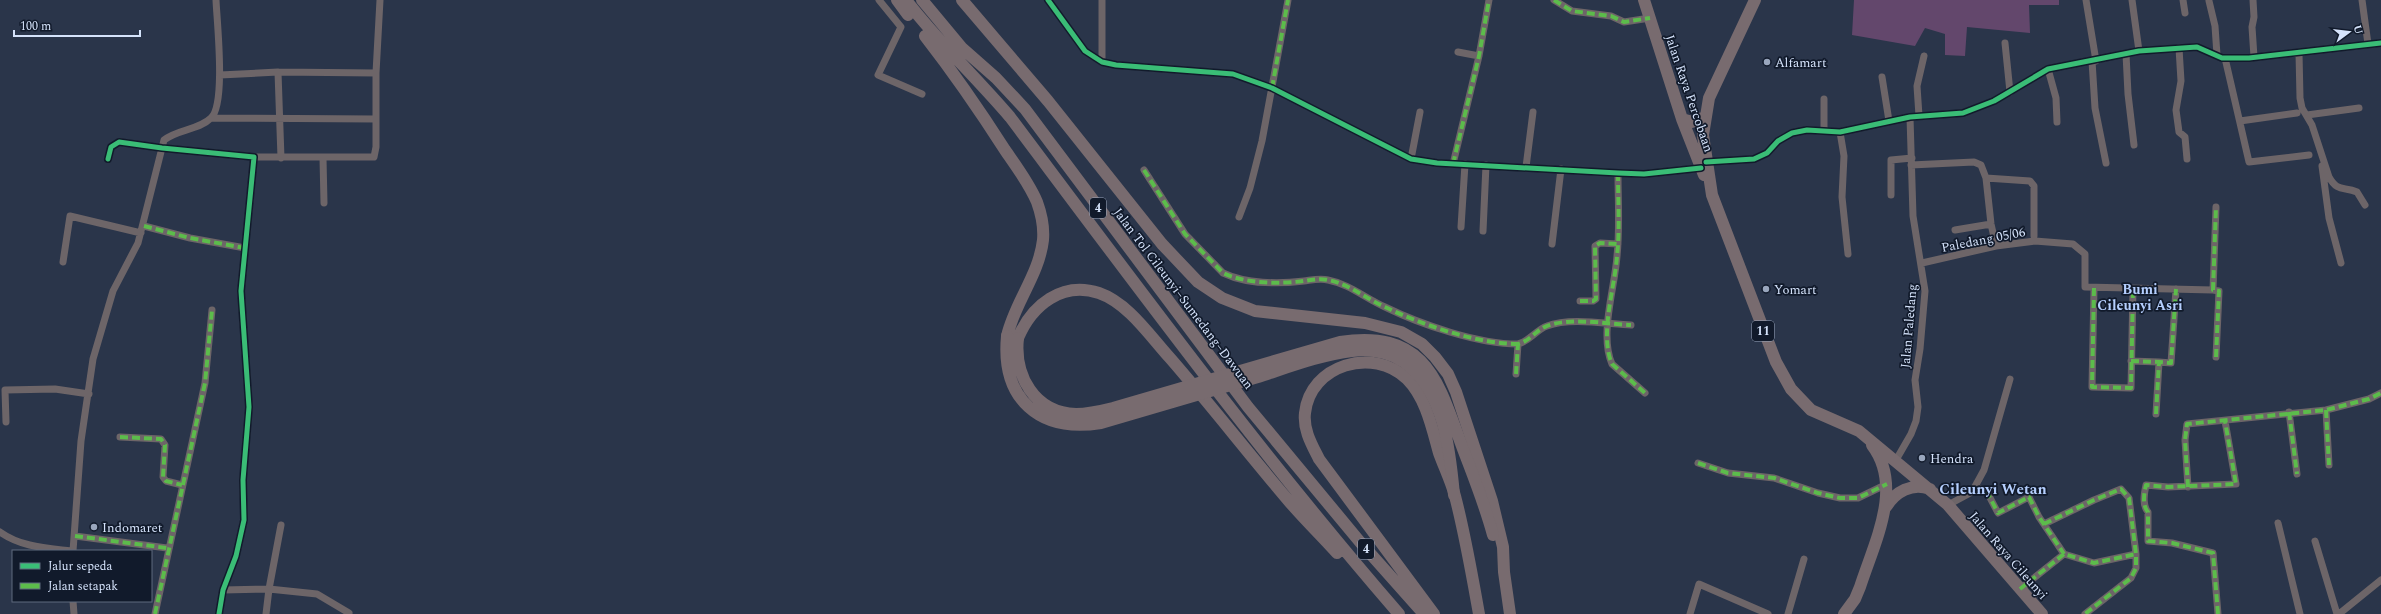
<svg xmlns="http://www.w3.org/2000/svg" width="2381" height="614" font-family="Spectral,serif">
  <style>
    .green { fill: #63476c }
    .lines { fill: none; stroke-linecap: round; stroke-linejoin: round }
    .street { stroke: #6d6568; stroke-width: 7 }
    .highway { stroke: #786b6f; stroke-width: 12 }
    .highway-bridge { stroke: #786b6f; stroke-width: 12 }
    .quiet { stroke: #5cbc4b; stroke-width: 4; stroke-dasharray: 8 4; stroke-linecap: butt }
    .cycleway-casing { stroke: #111a2b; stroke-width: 8 }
    .cycleway { stroke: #3abd76; stroke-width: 5 }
    .poi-dot { fill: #99a6bd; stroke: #111a2b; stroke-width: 1.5 }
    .labels { text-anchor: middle; stroke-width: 3.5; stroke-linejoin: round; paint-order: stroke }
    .shield { fill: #111a2b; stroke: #9aa7bd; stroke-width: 1 }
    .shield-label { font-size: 12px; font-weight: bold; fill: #d5e3fb }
    .poi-label { font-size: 13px; fill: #d5e3fb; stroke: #111a2b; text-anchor: start }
    .street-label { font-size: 13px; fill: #d5e3fb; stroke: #111a2b }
    .neighbourhood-label { font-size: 14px; font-weight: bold; fill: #b5cffe; stroke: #111a2b }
    .quarter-label { font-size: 15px; font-weight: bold; fill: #b5cffe; stroke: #111a2b }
  </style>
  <rect width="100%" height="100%" fill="#2a354a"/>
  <path class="green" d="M1854,0H2059V5H2029L2030,33L1967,27L1965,56L1945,55V34L1925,28L1915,46L1852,35Z"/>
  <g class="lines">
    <path class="street" d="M879,0L901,27L878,75L922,94
      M1048,0L1085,51L1102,62L1116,65L1233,74L1272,88L1411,159L1437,163L1618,173L1644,174L1701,168
      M1554,0L1572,11L1611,16L1624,22L1650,18
      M2086,0L2096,61
      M2132,0L2139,51
      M2183,0L2185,13
      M2253,0L2254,17L2252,27L2254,57
      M2362,0L2368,44
      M2209,1L2215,26L2217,55
      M2005,43L2010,92
      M2179,48L2181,81L2176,110L2179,132L2185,137L2187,159
      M1458,52L1479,56
      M2299,53L2300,98L2302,108L2312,125L2329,177C2338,193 2344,186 2357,192L2365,205
      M2126,54L2128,94L2134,145
      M2225,58L2249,162L2309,155
      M2092,61L2095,108L2106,163
      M1102,62V0
      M2048,69L2056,98L2057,122
      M278,72L376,73
      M220,75L278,72L281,158
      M1882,77L1889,121
      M2307,115L2359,108
      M1919,116L1917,86L1924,56
      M212,118L376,119
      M2240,121L2297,113
      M1824,130V99
      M1840,132L1844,156L1842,197L1848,254
      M254,157H374L376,147V73L380,0
      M323,158L324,203
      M108,159L111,147L119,142L162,148L254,157L241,291L249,407L243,480L244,520L236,556L223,590L219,614
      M1411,159L1420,112
      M1706,162L1754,159L1767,153L1778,141L1792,133L1807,130L1840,132L1910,117L1963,113L1994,101L2048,69L2139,51L2197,47L2222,58H2249L2381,43
      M1453,164L1479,56L1489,0
      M1911,165L1974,162L1981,165L1986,178L2030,181L2034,186V236
      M2322,166L2329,218L2341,263
      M1526,167L1533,112
      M1144,170L1185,234L1223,273C1246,284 1279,284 1304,281C1312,280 1320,278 1328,280C1349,284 1365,298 1385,307C1422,325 1478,344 1518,344
      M1618,173C1618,201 1620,229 1617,256C1615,287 1599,335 1612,364L1645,393
      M1986,178L1991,224L1996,246
      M1891,195V160L1912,158
      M1239,217L1250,188L1262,141L1288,0
      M144,226L190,238L245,248
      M1461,227L1465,164
      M1955,230L1991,224
      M1483,231L1486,165
      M1552,244L1561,169
      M63,262L70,216L141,233
      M1922,263L1996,246L2035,241L2073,244L2085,254V287L2213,290
      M2094,288L2092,387L2131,388L2133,289
      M1580,301H1593L1596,299L1595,246L1600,243L1618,244
      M2216,357L2219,291L2213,290L2216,207
      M2131,361L2159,362
      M1516,374L1518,344C1530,341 1536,330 1547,326C1570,317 1607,324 1631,325
      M2326,410L2329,465
      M2289,412L2297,474
      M2156,414L2159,362L2171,363L2176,289
      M6,422L5,390L55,389L89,394
      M120,437L161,439L165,445L163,477L166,481L182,485
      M1896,460L1911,434L1916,421L1918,407L1915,380L1920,349L1925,291L1913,216L1910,117
      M1698,463L1728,473L1774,478L1818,493L1840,498H1858L1887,484
      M2188,487L2185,440L2187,424L2326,410L2369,399L2381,393
      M1975,488L1986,490L1998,513L2029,497L2039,517L2064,554
      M1948,505L1972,492L1984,470L2010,379
      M2278,523L2300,614
      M2044,524L2094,500L2121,489L2129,498L2136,554V568L2131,578L2085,614
      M0,532C21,547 46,548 71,551
      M75,536L167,548
      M2315,541L2337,614
      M73,551L81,441L93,359L113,291L138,243L164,140C178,129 199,130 211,118C226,104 217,23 216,0
      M2020,589L2064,554L2094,563L2136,554
      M223,590L269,589L317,594L349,613
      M73,601L74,614
      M155,614L205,383L212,310
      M266,614L269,589L281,525
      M1690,614L1699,584L1768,614
      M1788,614L1804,559
      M2218,614L2213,553L2172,543L2148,541V512C2142,505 2144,494 2146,485L2168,487L2236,484L2225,421
      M2339,614L2381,580"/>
    <path class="highway" d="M897,0L908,15
      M906,0C938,42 976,77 1010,117C1136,285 1261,455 1399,614
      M922,0L962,48L996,78L1025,109L1248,407L1360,542L1424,614
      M962,0L1048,101L1162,244L1198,282L1222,298L1255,311L1365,323L1401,332L1422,344L1435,357L1448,374L1456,392L1492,501L1503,547L1504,572L1510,614
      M1644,0L1682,119L1704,175
      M1755,0L1709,98L1703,135L1712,195L1776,362L1791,389L1811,410L1859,431L1948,505L2042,614
      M925,36C953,72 980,111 1005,150C1016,166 1029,183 1037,202C1041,213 1044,228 1043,240C1039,275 1015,302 1007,336
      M1682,119L1692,122L1705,117
      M1018,338C1032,305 1062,281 1099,293C1128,303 1150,336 1170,358C1210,404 1248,453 1288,500C1303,518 1321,535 1337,553
      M1886,507C1895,492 1912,482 1930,489
      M1434,614L1319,459C1312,445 1303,430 1305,413C1310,365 1373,346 1407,379C1426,398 1432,428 1439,453C1444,467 1451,481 1455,496C1465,534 1472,575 1479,614
      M1844,614L1855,599L1860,587C1874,543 1904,487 1872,445"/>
    <path class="highway-bridge" d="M1007,336C1001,399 1039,433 1101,423C1153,408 1206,392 1258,377C1289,367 1320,355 1352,351C1370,349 1389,352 1404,362C1444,390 1450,450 1454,495
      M1018,338C1014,375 1034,413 1076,414C1089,414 1101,411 1113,408L1340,342C1427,329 1438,382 1463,449C1474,478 1485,505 1493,535"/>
    <path class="quiet" d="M1554,0L1572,11L1611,16L1624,22L1650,18
      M1272,88L1288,0
      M1453,164L1479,56L1489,0
      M1144,170L1185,234L1223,273C1246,284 1279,284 1304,281C1312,280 1320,278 1328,280C1349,284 1365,298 1385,307C1422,325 1478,344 1518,344
      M1618,173C1618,201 1620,229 1617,256C1615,287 1599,335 1612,364L1645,393
      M144,226L190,238L245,248
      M2094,288L2092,387L2131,388L2133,289
      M1580,301H1593L1596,299L1595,246L1600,243L1618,244
      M2216,357L2219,291L2213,290L2216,207
      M2131,361L2159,362
      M1516,374L1518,344C1530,341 1536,330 1547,326C1570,317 1607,324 1631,325
      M2326,410L2329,465
      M2289,412L2297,474
      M2156,414L2159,362L2171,363L2176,289
      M120,437L161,439L165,445L163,477L166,481L182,485
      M1698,463L1728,473L1774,478L1818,493L1840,498H1858L1887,484
      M2188,487L2185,440L2187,424L2326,410L2369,399L2381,393
      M1975,488L1986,490L1998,513L2029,497L2039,517L2064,554
      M2044,524L2094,500L2121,489L2129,498L2136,554V568L2131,578L2085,614
      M75,536L167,548
      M2020,589L2064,554L2094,563L2136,554
      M155,614L205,383L212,310
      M2218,614L2213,553L2172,543L2148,541V512C2142,505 2144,494 2146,485L2168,487L2236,484L2225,421"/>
    <defs>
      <path id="cycleway" d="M1048,0L1085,51L1102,62L1116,65L1233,74L1272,88L1411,159L1437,163L1618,173L1644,174L1701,168
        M108,159L111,147L119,142L162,148L254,157L241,291L249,407L243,480L244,520L236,556L223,590L219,614
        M1706,162L1754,159L1767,153L1778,141L1792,133L1807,130L1840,132L1910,117L1963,113L1994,101L2048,69L2139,51L2197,47L2222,58H2249L2381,43"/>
    </defs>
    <use href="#cycleway" class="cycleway-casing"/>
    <use href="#cycleway" class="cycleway"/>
  </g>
  <g class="poi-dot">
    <circle cx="1767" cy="62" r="4"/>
    <circle cx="1766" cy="289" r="4"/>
    <circle cx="1922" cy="458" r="4"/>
    <circle cx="94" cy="527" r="4"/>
  </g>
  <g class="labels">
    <g class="shield">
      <rect x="1090" y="198" width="16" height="20" rx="3"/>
      <rect x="1752" y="321" width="22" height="20" rx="3"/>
      <rect x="1358" y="539" width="16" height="20" rx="3"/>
    </g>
    <g class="shield-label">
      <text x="1098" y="212">4</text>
      <text x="1763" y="335">11</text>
      <text x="1366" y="553">4</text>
    </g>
    <g class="poi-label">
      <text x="1775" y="67">Alfamart</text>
      <text x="1774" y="294">Yomart</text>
      <text x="1930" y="463">Hendra</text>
      <text x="102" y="532">Indomaret</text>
    </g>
    <g class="street-label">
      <text transform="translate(1690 93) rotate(71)" y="5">Jalan Raya Percobaan</text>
      <text transform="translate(1983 239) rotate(-11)" y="5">Paledang 05/06</text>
      <text transform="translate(1184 298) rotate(53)" y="5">Jalan Tol Cileunyi–Sumedang–Dawuan</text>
      <text transform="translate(1908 326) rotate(-85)" y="5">Jalan Paledang</text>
      <text transform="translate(2009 555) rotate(49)" y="5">Jalan Raya Cileunyi</text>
    </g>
    <g class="neighbourhood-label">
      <text x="2140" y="294">Bumi<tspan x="2140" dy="16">Cileunyi Asri</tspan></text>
    </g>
    <g class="quarter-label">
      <text x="1993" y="494">Cileunyi Wetan</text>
    </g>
  </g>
  <rect x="12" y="550" width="140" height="52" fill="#111a2b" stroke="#5f6a7e"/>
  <rect x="20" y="563" width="20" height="6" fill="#3abd76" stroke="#5f6a7e"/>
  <text x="48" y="570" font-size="12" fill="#d5e3fb">Jalur sepeda</text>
  <rect x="20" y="583" width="20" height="6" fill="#5cbc4b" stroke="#5f6a7e"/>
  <text x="48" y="590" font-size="12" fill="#d5e3fb">Jalan setapak</text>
  <g transform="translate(2349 32) rotate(75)" stroke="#111a2b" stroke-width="3" paint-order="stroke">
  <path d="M0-3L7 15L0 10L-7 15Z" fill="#d5e3fb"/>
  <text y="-6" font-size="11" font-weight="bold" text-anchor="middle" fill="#d5e3fb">U</text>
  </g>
  <path d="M14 30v6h126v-6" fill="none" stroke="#d5e3fb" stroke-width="2"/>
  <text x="20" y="30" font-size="12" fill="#d5e3fb" stroke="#111a2b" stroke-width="3" paint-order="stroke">100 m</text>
</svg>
